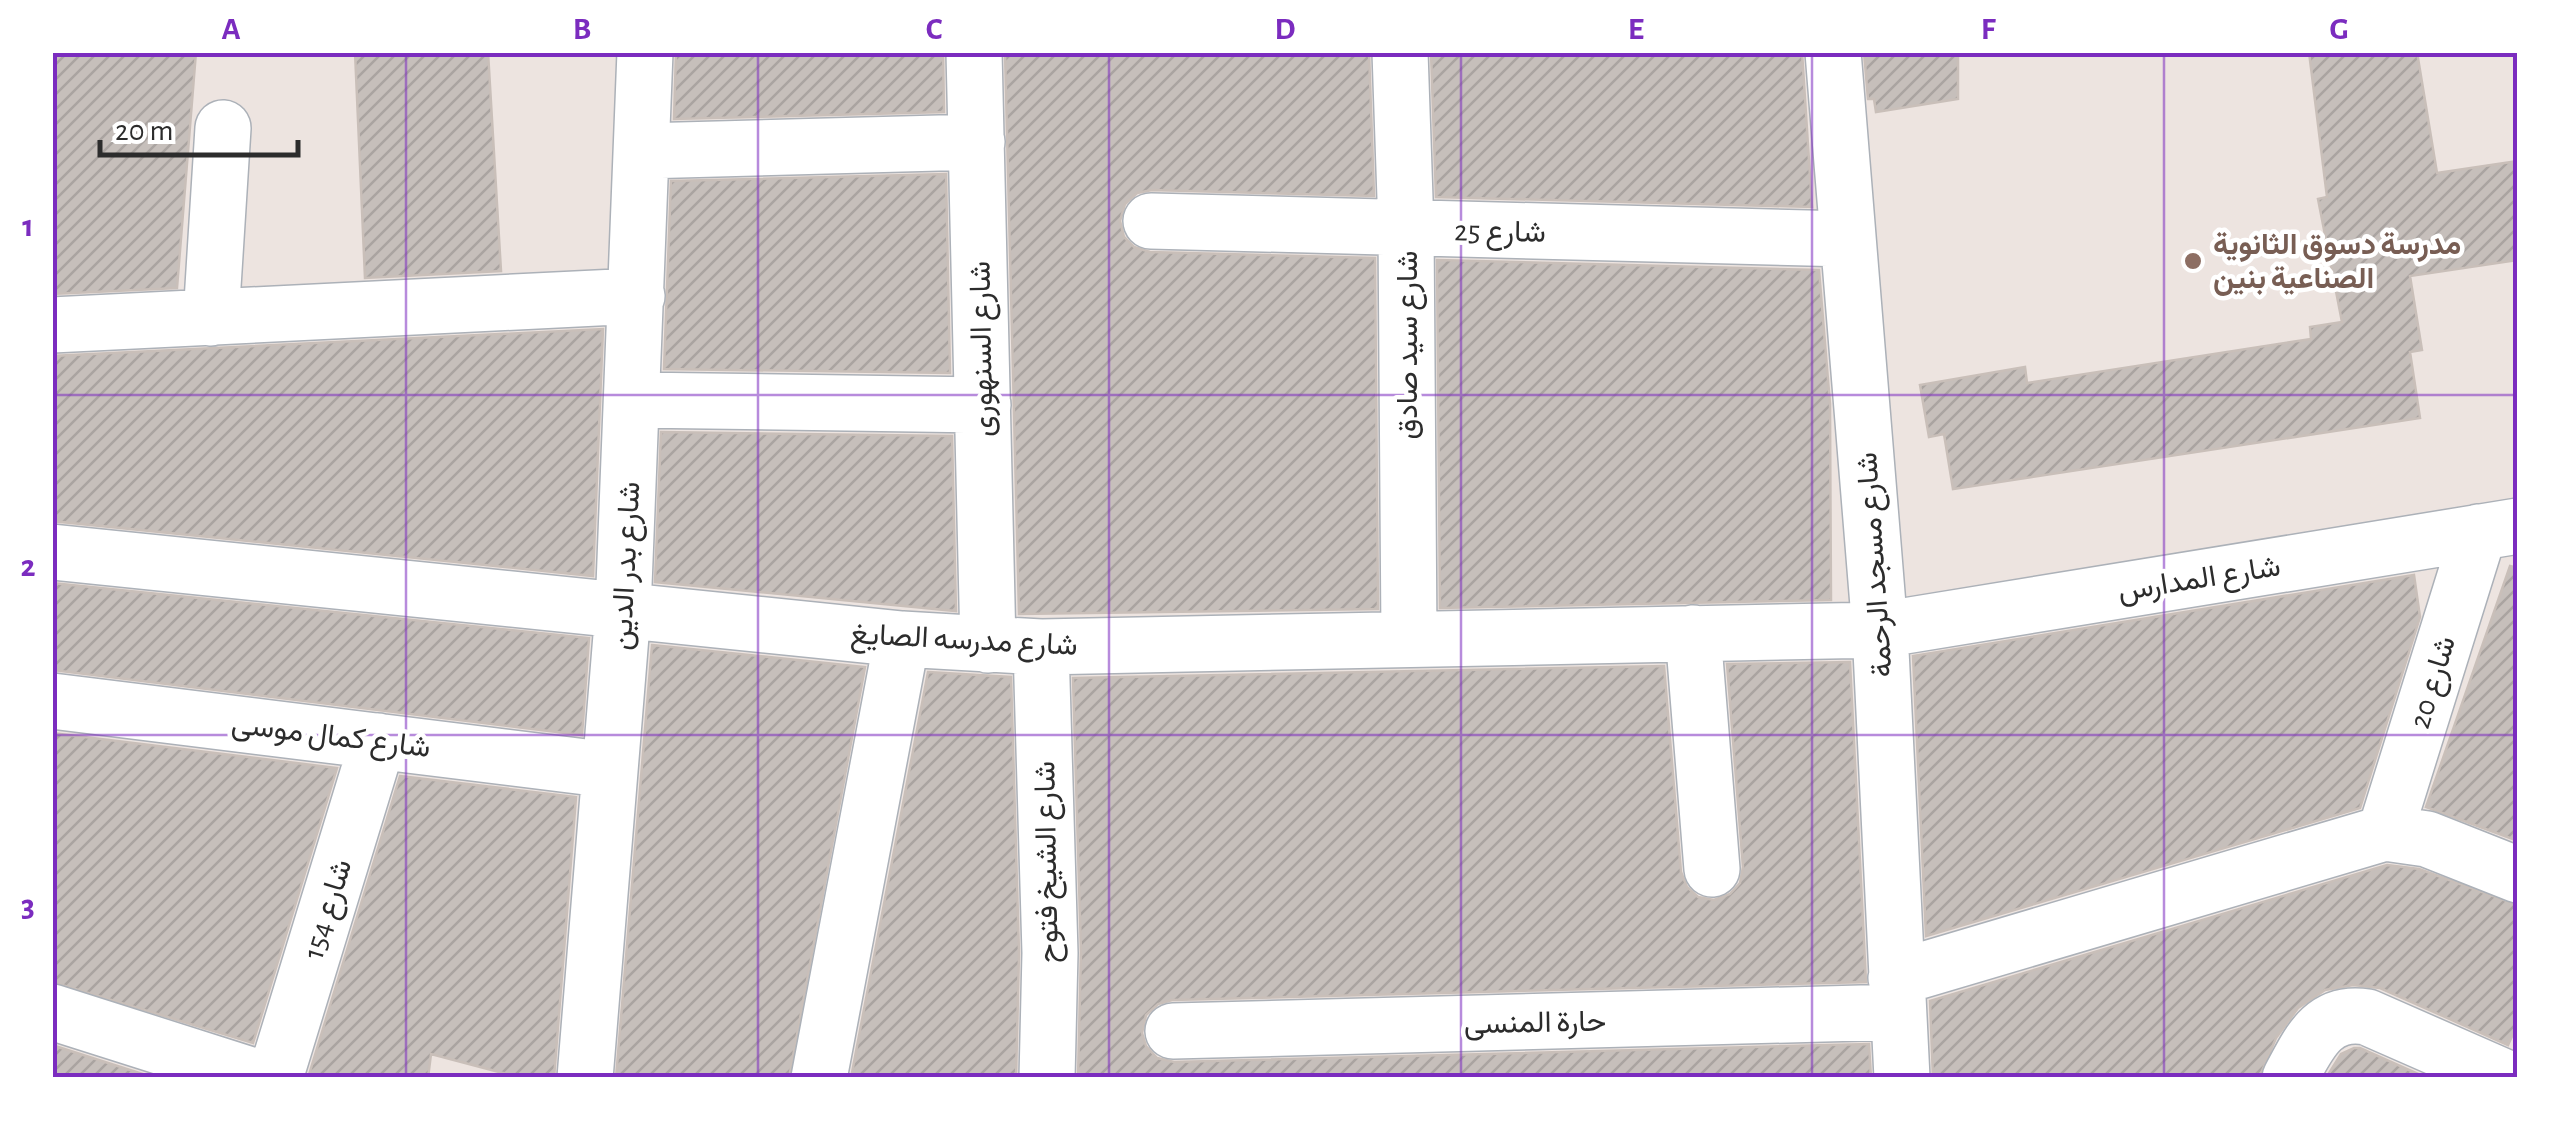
<svg xmlns="http://www.w3.org/2000/svg" width="2570" height="1130" font-family="'Alegreya Sans',Vazirmatn,sans-serif">
  <style>
    .building { fill: url(#building-hatch); stroke: #c9bfb9; stroke-width: 2.5 }
    .lines { fill: none; stroke-linecap: round; stroke-linejoin: round }
    .minor-casing { stroke: #acb1b8; stroke-width: 58 }
    .minor { stroke: #fff; stroke-width: 55 }
    .grid { fill: none; stroke: #7b2cbf; stroke-width: 2.5; stroke-opacity: 0.55 }
    .education-dot { fill: #8d6e63; stroke: #fff; stroke-width: 4 }
    .labels { text-anchor: middle; stroke-width: 9; stroke-linejoin: round; paint-order: stroke }
    .street-label { font-size: 30px; fill: #2c2c2c; stroke: #fff }
    .education-label { font-size: 30px; font-weight: bold; fill: #785e54; stroke: #fff; text-anchor: start }
    .neatline { fill: none; stroke: #7b2cbf; stroke-width: 4 }
    .grid-label { font-size: 32px; text-anchor: middle; font-weight: bold; fill: #7b2cbf }
  </style>
  <defs>
    <pattern id="building-hatch" width="6" height="6" patternUnits="userSpaceOnUse" patternTransform="scale(2.5)"><rect width="6" height="6" fill="#c6bfbb"/><path d="M-1 1l2-2M0 6l6-6M5 7l2-2" fill="none" stroke="#aaa4a1"/></pattern>
  </defs>
  <rect width="100%" height="100%" fill="#ede4e0"/>
  <path class="building" d="M52,52H196L177,288L52,294Z
    M355,52H488L501,271L365,278Z
    M676,52H943L944,112L674,119Z
    M1005,52H1369L1374,196L1152,190L1137,193L1125,204L1120,221L1124,237L1134,247L1150,252L1375,258L1378,609L1019,614Z
    M1431,52H1802L1812,207L1436,197Z
    M1864,52H1958V99L1876,112L1874,99H1868Z
    M2309,52H2417L2437,173L2518,161V260L2410,276L2422,350L2410,352L2420,418L1953,489L1944,434L1929,437L1920,385L2025,367L2027,383L2311,339L2310,327L2342,322L2318,199L2327,197Z
    M946,174L950,373L664,369L671,181Z
    M1437,260L1819,270L1830,404L1831,600L1440,608Z
    M603,329L593,576L52,521V356Z
    M661,432L952,436L956,611L655,582Z
    M2510,566L2518,568V841L2426,807Z
    M2414,575L2420,617L2360,808L1926,936L1913,656Z
    M52,583L589,638L582,735L52,670Z
    M652,645L865,667L789,1078H616Z
    M1850,662L1866,982L1172,1000L1158,1004L1146,1015L1142,1033L1146,1046L1157,1058L1174,1062L1869,1044L1871,1078H1078L1081,952L1073,678L1664,666L1681,872L1687,887L1698,897L1714,900L1730,894L1740,883L1743,867L1727,664Z
    M928,672L1011,677L1019,953L1016,1078H851Z
    M52,733L337,768L253,1043L52,982Z
    M400,776L576,797L554,1078H522L431,1054L428,1078H308Z
    M2387,865L2419,869L2518,905V1023L2508,1045L2380,988L2353,985L2325,990L2298,1008L2276,1038L2259,1078H1933L1930,1001Z
    M52,1045L155,1078H52Z
    M2354,1048H2360L2427,1078H2326L2341,1054Z"/>
  <g class="lines">
    <defs>
      <path id="minor" d="M974,52L988,645
        M1400,52L1406,228L1409,638
        M1833,52L1880,630L1902,1078
        M642,151L977,142
        M1151,221L1848,239
        M211,318L223,128
        M52,325L637,296
        M634,400L983,405
        M52,552L902,639L1041,647L1880,630L2518,526
        M1693,633L1712,869
        M1041,647L1050,953L1047,1078
        M52,701L610,770
        M2385,833L2479,532
        M1896,978L2385,833L2427,839L2518,875
        M52,1012L260,1078
        M1173,1031L1898,1012
        M275,1078L378,741
        M585,1078L623,611L645,52
        M819,1078L902,639
        M2290,1078C2309,1043 2322,1010 2367,1017L2506,1078"/>
    </defs>
    <use href="#minor" class="minor-casing"/>
    <use href="#minor" class="minor"/>
  </g>
  <path class="grid" d="M406,52V1078M758,52V1078M1109,52V1078M1461,52V1078M1812,52V1078M2164,52V1078M52,395H2518M52,735H2518"/>
  <circle class="education-dot" cx="2193" cy="261" r="10"/>
  <g class="labels">
    <g class="street-label">
      <text transform="translate(1500 231) rotate(1)" y="10">شارع 25</text>
      <text transform="translate(1407 345) rotate(-90)" y="10">شارع سيد صادق</text>
      <text transform="translate(981 349) rotate(-91)" y="10">شارع السنهورى</text>
      <text transform="translate(1874 565) rotate(-94)" y="10">شارع مسجد الرحمة</text>
      <text transform="translate(625 566) rotate(-87)" y="10">شارع بدر الدين</text>
      <text transform="translate(2199 578) rotate(-9)" y="10">شارع المدارس</text>
      <text transform="translate(964 639) rotate(3)" y="10">شارع مدرسه الصايغ</text>
      <text transform="translate(2432 682) rotate(-73)" y="10">شارع 20</text>
      <text transform="translate(331 735) rotate(7)" y="10">شارع كمال موسى</text>
      <text transform="translate(1046 862) rotate(-91)" y="10">شارع الشيخ فتوح</text>
      <text transform="translate(327 909) rotate(-73)" y="10">شارع 154</text>
      <text transform="translate(1535 1022) rotate(-1)" y="10">حارة المنسى</text>
    </g>
    <g class="education-label">
      <text x="2213" y="254">مدرسة دسوق الثانوية<tspan x="2213" dy="34">الصناعية بنين</tspan></text>
    </g>
  </g>
  <rect width="2570" height="1130" fill="none" stroke="#ffffff" stroke-width="110"/>
  <path d="M100 140v15h198v-15" fill="none" stroke="#2c2c2c" stroke-width="5"/>
  <text x="115" y="140" font-size="30" fill="#2c2c2c" stroke="#ffffff" stroke-width="8" paint-order="stroke">20 m</text>
  <rect x="55" y="55" width="2460" height="1020" class="neatline"/>
  <g class="grid-label">
    <text x="231" y="39">A</text>
    <text x="582" y="39">B</text>
    <text x="934" y="39">C</text>
    <text x="1285" y="39">D</text>
    <text x="1636" y="39">E</text>
    <text x="1988" y="39">F</text>
    <text x="2339" y="39">G</text>
    <text x="28" y="236">1</text>
    <text x="28" y="576">2</text>
    <text x="28" y="916">3</text>
  </g>
</svg>
